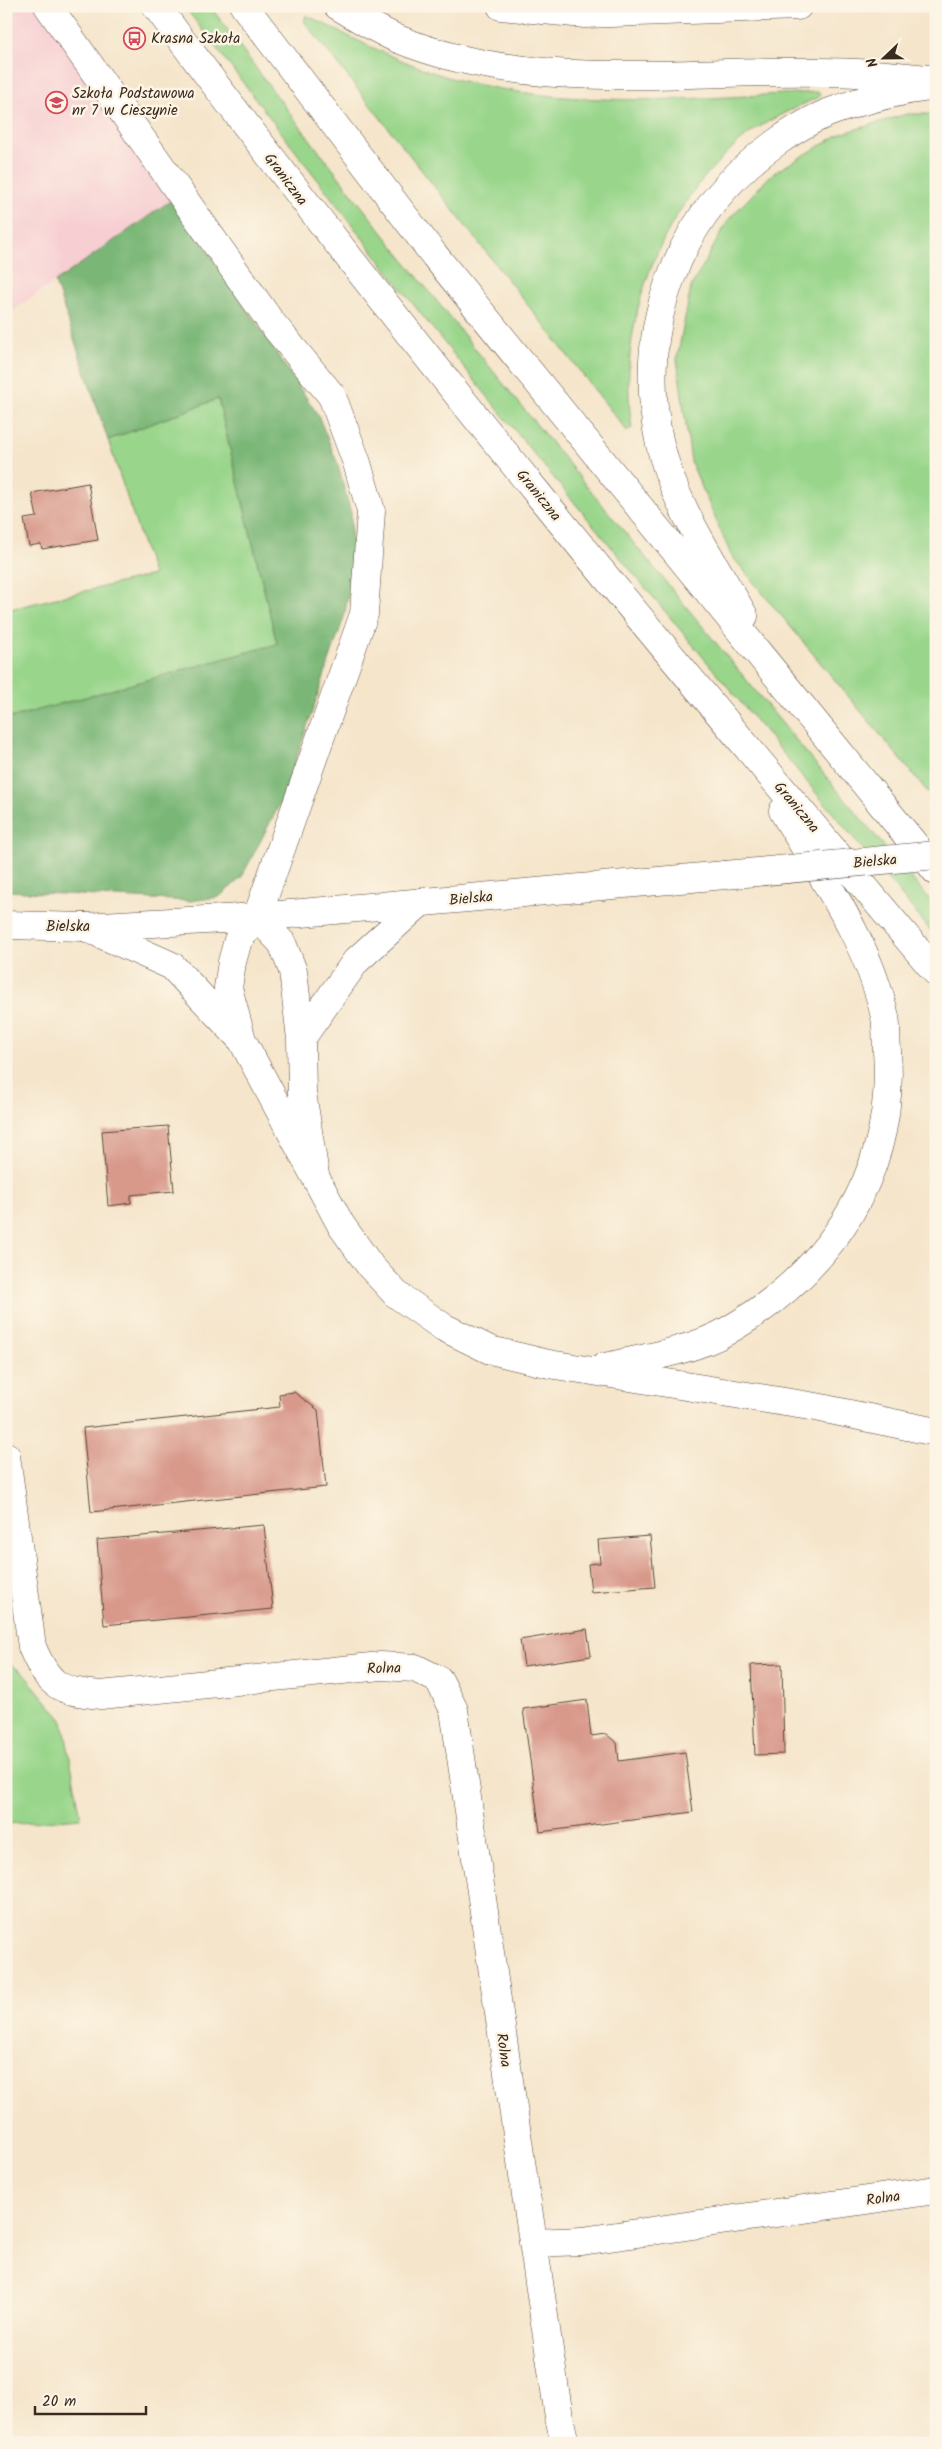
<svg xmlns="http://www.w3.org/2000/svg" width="942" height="2449" font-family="Kalam,sans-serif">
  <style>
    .built { fill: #f7cfd3 }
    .green { fill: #99d68b; stroke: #6a8054 }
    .forest { fill: #7ab777; stroke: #5a704a }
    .building { fill: #d8998b }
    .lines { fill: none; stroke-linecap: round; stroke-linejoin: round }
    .minor-casing { stroke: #574638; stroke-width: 29 }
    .secondary-casing { stroke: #574638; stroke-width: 29 }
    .motorway-casing { stroke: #574638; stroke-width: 29 }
    .minor { stroke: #fff; stroke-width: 28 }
    .secondary { stroke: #fff; stroke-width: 28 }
    .motorway { stroke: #fff; stroke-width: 28 }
    .secondary-bridge-casing { stroke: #574638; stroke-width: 29; stroke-linecap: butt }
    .secondary-bridge { stroke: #fff; stroke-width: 28 }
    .labels { text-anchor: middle; stroke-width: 5; stroke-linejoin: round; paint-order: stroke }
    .poi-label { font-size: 15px; fill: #3b2a1e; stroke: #fcf5e5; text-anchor: start }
    .street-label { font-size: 15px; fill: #3b2a1e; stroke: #fcf5e5 }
  </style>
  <rect width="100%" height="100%" fill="#fcf5e5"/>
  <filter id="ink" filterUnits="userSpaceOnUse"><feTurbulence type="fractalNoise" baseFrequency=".02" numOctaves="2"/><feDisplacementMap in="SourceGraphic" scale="10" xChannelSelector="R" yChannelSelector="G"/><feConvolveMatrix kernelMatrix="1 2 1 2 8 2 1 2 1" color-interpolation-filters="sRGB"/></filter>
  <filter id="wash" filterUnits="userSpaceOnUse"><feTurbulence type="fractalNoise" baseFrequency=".0096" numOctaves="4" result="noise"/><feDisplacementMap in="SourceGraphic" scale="20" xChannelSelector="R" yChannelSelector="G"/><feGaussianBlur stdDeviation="1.12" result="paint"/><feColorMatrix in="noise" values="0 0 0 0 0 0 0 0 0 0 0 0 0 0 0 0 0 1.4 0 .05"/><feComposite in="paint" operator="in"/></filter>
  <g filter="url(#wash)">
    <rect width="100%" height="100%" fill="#f5e5cb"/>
    <path class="built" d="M6,6H38L173,199L6,316Z"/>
    <path class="green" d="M184,6H210C348,195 497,377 646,558C742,674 837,792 936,907V937L529,448L417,309Z
      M306,15C358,41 418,72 475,84C588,109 704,98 818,92L821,96C793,109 763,121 739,142C659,211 616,323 632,428L627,431L304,21Z
      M907,114H936V802L731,555L691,462L677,359L691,287L729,219L772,174L840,134Z
      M218,399L277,644L6,719V610L153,575L108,440Z
      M6,1661L23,1673L63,1721L81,1818L6,1824Z"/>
    <path class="forest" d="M173,199L318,415L337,462L351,513L352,574L344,617L283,798L241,878L219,897L190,901L6,891V719L277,644L218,399L108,440L55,282Z"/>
    <g id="blocks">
      <path class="building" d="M88,483L98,540L42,549L41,544L29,546L24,519L37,517L32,493Z
        M168,1126L174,1191L131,1195V1203L108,1206L102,1131Z
        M294,1392L318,1410L326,1487L91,1512L83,1428L280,1407L279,1394Z
        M264,1525L273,1609L104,1625L97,1540Z
        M650,1536L655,1587L591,1592L588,1564L600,1563L598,1540Z
        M587,1629L591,1656L524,1666L520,1640Z
        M782,1664L784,1754L755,1755L751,1665Z
        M587,1700L591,1736L606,1734L617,1743L619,1761L685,1752L693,1812L540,1832L523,1709Z"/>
    </g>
  </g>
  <g filter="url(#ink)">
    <use href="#blocks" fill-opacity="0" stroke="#574638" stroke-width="1"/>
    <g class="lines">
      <defs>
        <path id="minor" d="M48,6L271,322L332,396L357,463L371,511L364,614L257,917
          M501,6L585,14L798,6
          M6,1456L32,1647C49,1687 59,1691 101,1695L381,1666L415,1668L439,1680L454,1710L559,2417L565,2443
          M533,2243L582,2241L936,2190"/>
        <path id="secondary" d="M6,925L85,927L257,917L725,875"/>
        <path id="motorway" d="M156,6C404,338 669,656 936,972
          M244,6L435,256L936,871
          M338,6C357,17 377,30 398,39C533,94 679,69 821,72C856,72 892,75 927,79
          M744,616C713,561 673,504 659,440C635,324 680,210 777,142C794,130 813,118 833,111C865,99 901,90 936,86
          M85,927L172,966L240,1038
          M301,1039L356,961L421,902
          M315,1175L302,1093L301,1039L293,971L282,943L257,917L238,940L232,962L228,988L242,1040L341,1225L371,1267L396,1294L443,1327L490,1350L549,1364L816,1407L936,1432
          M604,1367C641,1359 695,1350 727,1331C831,1271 896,1173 887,1051C886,1040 887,1028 885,1017C869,942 821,876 783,811"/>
      </defs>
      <use href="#minor" class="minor-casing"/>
      <use href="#secondary" class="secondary-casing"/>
      <use href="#motorway" class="motorway-casing"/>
      <use href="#minor" class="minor"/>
      <use href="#secondary" class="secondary"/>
      <use href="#motorway" class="motorway"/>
      <defs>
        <path id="secondary-bridge" d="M725,875L936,855"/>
      </defs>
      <use href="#secondary-bridge" class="secondary-bridge-casing"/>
      <use href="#secondary-bridge" class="secondary-bridge"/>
    </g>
  </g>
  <defs>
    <symbol id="bus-ring" viewBox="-11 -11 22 22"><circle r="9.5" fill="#fcf5e5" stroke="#d1495b" stroke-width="1.5"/><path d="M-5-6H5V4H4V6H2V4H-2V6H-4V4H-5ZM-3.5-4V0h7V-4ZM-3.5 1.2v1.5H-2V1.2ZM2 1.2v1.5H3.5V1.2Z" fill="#d1495b"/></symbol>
    <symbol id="school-ring" viewBox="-11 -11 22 22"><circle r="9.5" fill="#fcf5e5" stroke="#d1495b" stroke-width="1.5"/><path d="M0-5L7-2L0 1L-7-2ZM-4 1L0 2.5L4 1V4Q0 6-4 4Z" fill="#d1495b"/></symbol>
  </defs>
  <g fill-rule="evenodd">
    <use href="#bus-ring" x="122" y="26" width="25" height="25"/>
    <use href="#school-ring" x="44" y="90" width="25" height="25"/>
  </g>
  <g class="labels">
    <g class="poi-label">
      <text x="151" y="43">Krasna Szkoła</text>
      <text x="72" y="98">Szkoła Podstawowa<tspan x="72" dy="17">nr 7 w Cieszynie</tspan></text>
    </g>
    <g class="street-label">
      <text transform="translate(286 179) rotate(53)" y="5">Graniczna</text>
      <text transform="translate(539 495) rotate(51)" y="5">Graniczna</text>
      <text transform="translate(797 807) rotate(50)" y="5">Graniczna</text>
      <text transform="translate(875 861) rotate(-5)" y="5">Bielska</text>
      <text transform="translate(471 898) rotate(-5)" y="5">Bielska</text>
      <text x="68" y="931">Bielska</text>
      <text transform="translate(384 1668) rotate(-2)" y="5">Rolna</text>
      <text transform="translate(504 2050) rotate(82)" y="5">Rolna</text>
      <text transform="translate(883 2198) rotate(-8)" y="5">Rolna</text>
    </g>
  </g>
  <rect width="942" height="2449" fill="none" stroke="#fcf5e5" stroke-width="25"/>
  <g transform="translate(884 58) rotate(248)" stroke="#fcf5e5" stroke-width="4" paint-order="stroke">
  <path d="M0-4L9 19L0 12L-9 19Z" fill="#3b2a1e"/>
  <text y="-8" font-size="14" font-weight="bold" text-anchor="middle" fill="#3b2a1e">N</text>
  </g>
  <path d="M35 2406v8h111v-8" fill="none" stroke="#3b2a1e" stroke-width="2.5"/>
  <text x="42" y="2406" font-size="15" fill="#3b2a1e" stroke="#fcf5e5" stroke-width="4" paint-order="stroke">20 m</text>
</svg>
